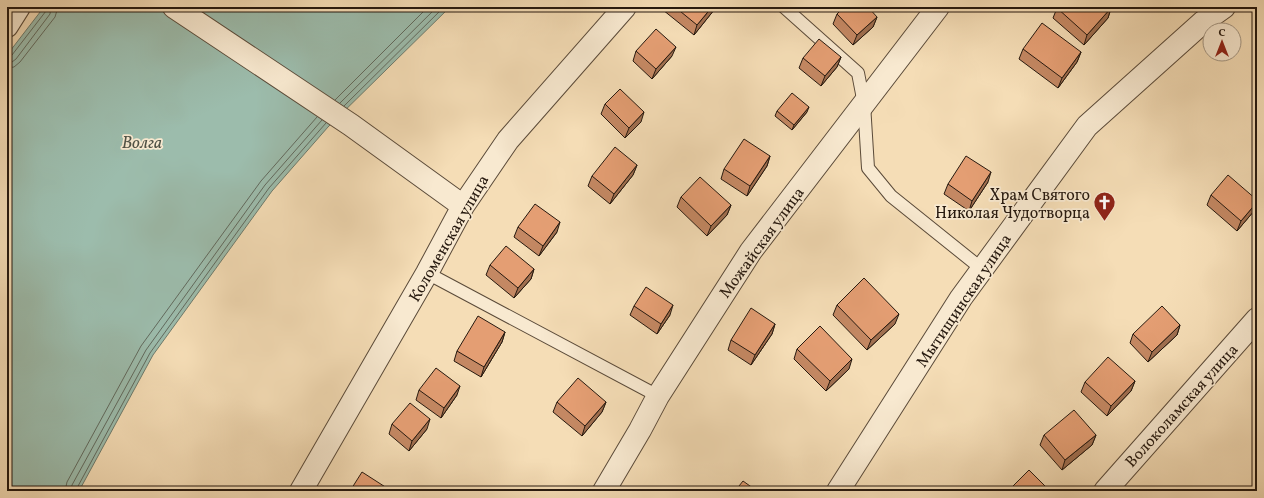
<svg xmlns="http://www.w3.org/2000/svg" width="1264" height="498" font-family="Vollkorn,serif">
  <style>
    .water { fill: #9cbcac; stroke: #6d7b6d }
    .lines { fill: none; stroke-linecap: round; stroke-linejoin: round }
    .shore { stroke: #616a5e; stroke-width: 1 }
    .lane-casing { stroke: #5a4a39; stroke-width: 14 }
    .street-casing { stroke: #5a4a39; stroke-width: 24 }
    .lane { stroke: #f8e9d0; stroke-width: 12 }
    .street { stroke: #f8e9d0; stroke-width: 22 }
    .wall { fill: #c48863; stroke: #26190f }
    .shaded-wall { fill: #a06f50; stroke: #26190f }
    .building { fill: #e49e73; stroke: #26190f }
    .labels { text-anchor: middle; stroke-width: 3.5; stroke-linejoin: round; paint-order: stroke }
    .poi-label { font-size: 16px; fill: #26190f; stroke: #f8e9d0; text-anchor: end }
    .street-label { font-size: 16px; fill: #26190f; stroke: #f8e9d0 }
    .water-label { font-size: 17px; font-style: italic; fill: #4f5246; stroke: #f8e9d0 }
  </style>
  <rect width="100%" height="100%" fill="#f5ddb6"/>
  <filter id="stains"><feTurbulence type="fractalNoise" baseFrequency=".005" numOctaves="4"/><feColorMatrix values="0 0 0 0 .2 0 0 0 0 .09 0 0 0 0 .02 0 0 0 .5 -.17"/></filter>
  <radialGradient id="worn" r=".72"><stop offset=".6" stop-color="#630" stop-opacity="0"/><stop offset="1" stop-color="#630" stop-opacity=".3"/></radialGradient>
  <path class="water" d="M44,7H450L328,127L272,191L153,355L79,491H7V55Z"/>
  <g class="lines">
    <path class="shore" d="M7,57L12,55L46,11V7
      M7,62H12L16,59L50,14L51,7
      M7,68L14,67L20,62L55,17L58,7
      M335,100L428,7
      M340,103L437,7
      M344,106L444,7
      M65,491L67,482L141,346L261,181L317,117
      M71,491L72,485L146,350L265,185L322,120
      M76,491L77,488L150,353L269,188L326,123"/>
    <defs>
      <path id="lane" d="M784,7L858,73L864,104L868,168L891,196L982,269
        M427,273L658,396"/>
      <path id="street" d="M174,7L351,125L463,206
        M7,26L19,7
        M301,491L427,273L463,206L508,140L625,7
        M604,491L640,430L658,396L751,251L938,7
        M838,491L961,298L1087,126L1203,22L1224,7
        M1105,491L1257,319"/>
    </defs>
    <use href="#lane" class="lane-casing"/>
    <use href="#street" class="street-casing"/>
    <use href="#lane" class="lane"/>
    <use href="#street" class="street"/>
  </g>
  <path class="wall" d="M664,7H715L714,10L694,35L663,10Z
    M1057,8H1111L1108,18L1084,45L1053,18Z
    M837,14L877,17L873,27L853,45L833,24Z
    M1023,49L1081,52L1077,62L1058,88L1019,59Z
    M636,51L672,56L652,79L633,61Z
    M841,57L837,67L821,86L799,68L803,58Z
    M605,104L641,122L625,138L601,114Z
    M777,111L807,112L792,130L775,116Z
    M770,156L767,166L747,196L721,179L724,169Z
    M637,165L633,175L610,204L588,186L592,176Z
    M988,182L969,211L944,194L948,184Z
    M1211,195L1257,200V203L1254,211L1237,231L1207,205Z
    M681,197L731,205L727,215L707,236L677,207Z
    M518,227L557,232L539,256L514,237Z
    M490,265L534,269L531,279L514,298L486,275Z
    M837,305L895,324L867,350L833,315Z
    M634,306L670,315L657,334L630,315Z
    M775,324L772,334L751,365L728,350L731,340Z
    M1180,325L1177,335L1148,362L1130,343L1133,334Z
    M505,332L502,342L481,377L454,361L457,351Z
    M797,349L849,369L826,391L794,359Z
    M1135,381L1131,391L1107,416L1081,392L1085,382Z
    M419,390L457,395L441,418L416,400Z
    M557,402H606L602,412L582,436L553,412Z
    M392,424L427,429L409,451L389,434Z
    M1044,435H1096L1092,445L1062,470L1040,445Z"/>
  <path class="shaded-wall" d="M712,7H715L714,10L694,35L697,25Z
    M1111,8L1108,18L1084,45L1087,35Z
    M877,17L873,27L853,45L857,35Z
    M676,47L672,56L652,79L656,69Z
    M1081,52L1077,62L1058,88L1062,78Z
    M841,57L837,67L821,86L825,76Z
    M809,107L807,112L792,130L794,125Z
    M644,112L641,122L625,138L629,128Z
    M770,156L767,166L747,196L750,186Z
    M637,165L633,175L610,204L614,194Z
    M991,172L988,182L969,211L972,201Z
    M1257,202L1254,211L1237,231L1241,221Z
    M731,205L727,215L707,236L711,226Z
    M560,222L557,232L539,256L543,246Z
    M534,269L531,279L514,298L518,288Z
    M673,305L670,315L657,334L661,324Z
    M899,314L895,324L867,350L871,340Z
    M775,324L772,334L751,365L755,355Z
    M1180,325L1177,335L1148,362L1152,352Z
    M505,332L502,342L481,377L484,367Z
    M852,359L849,369L826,391L830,381Z
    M1135,381L1131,391L1107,416L1111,406Z
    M460,386L457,395L441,418L444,408Z
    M606,402L602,412L582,436L585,426Z
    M430,419L427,429L409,451L412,441Z
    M1096,435L1092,445L1062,470L1065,460Z"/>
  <path class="building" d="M675,7H712L697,25Z
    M844,7H868L877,17L857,35L837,14Z
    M1058,7H1110L1111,8L1087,35L1057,8Z
    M1042,23L1081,52L1062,78L1023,49Z
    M656,29L676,47L656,69L636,51Z
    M819,39L841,57L825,76L803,58Z
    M620,89L644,112L629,128L605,104Z
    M792,93L809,107L794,125L777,111Z
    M744,139L770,156L750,186L724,169Z
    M615,147L637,165L614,194L592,176Z
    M966,156L991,172L972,201L948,184Z
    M1228,175L1257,200V202L1241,221L1211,195Z
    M700,177L731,205L711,226L681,197Z
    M535,204L560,222L543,246L518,227Z
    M506,246L534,269L518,288L490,265Z
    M864,278L899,314L871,340L837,305Z
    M646,287L673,305L661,324L634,306Z
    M1162,306L1180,325L1152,352L1133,334Z
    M751,308L775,324L755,355L731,340Z
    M478,316L505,332L484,367L457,351Z
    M820,326L852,359L830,381L797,349Z
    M1108,357L1135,381L1111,406L1085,382Z
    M436,368L460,386L444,408L419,390Z
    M578,378L606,402L585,426L557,402Z
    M410,403L430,419L412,441L392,424Z
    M1074,410L1096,435L1065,460L1044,435Z
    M1029,470L1050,491H1008Z
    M362,472L390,490V491H350Z
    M743,481L757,491H735Z"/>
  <defs>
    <symbol id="church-pin" viewBox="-11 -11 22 30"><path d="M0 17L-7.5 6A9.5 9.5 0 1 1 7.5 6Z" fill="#8f2418" stroke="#f8e9d0"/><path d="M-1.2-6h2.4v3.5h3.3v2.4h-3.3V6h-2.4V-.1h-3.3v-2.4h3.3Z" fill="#fff"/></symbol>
  </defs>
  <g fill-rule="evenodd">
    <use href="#church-pin" x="1092" y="190" width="25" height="34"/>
  </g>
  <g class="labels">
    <g class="poi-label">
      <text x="1090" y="200">Храм Святого<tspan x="1090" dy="18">Николая Чудотворца</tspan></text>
    </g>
    <g class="street-label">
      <text transform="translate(448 238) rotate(-60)" y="6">Коломенская улица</text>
      <text transform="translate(761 242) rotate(-54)" y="6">Можайская улица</text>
      <text transform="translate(963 300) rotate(-56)" y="6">Мытищинская улица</text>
      <text transform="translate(1181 405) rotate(-48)" y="6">Волоколамская улица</text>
    </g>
    <g class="water-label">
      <text x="142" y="148">Волга</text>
    </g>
  </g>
  <rect width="1264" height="498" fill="none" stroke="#f5ddb6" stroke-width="24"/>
  <rect x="8" y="8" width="1248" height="482" fill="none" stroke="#26190f" stroke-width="2"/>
  <rect x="12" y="12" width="1240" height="474" fill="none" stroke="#26190f"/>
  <g transform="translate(1222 42)"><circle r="19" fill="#f8e9d0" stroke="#a49683"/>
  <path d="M0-3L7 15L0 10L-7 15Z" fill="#8f2418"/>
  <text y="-6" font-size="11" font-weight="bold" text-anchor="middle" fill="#26190f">С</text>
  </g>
  <rect width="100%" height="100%" filter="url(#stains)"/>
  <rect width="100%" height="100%" fill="url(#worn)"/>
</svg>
